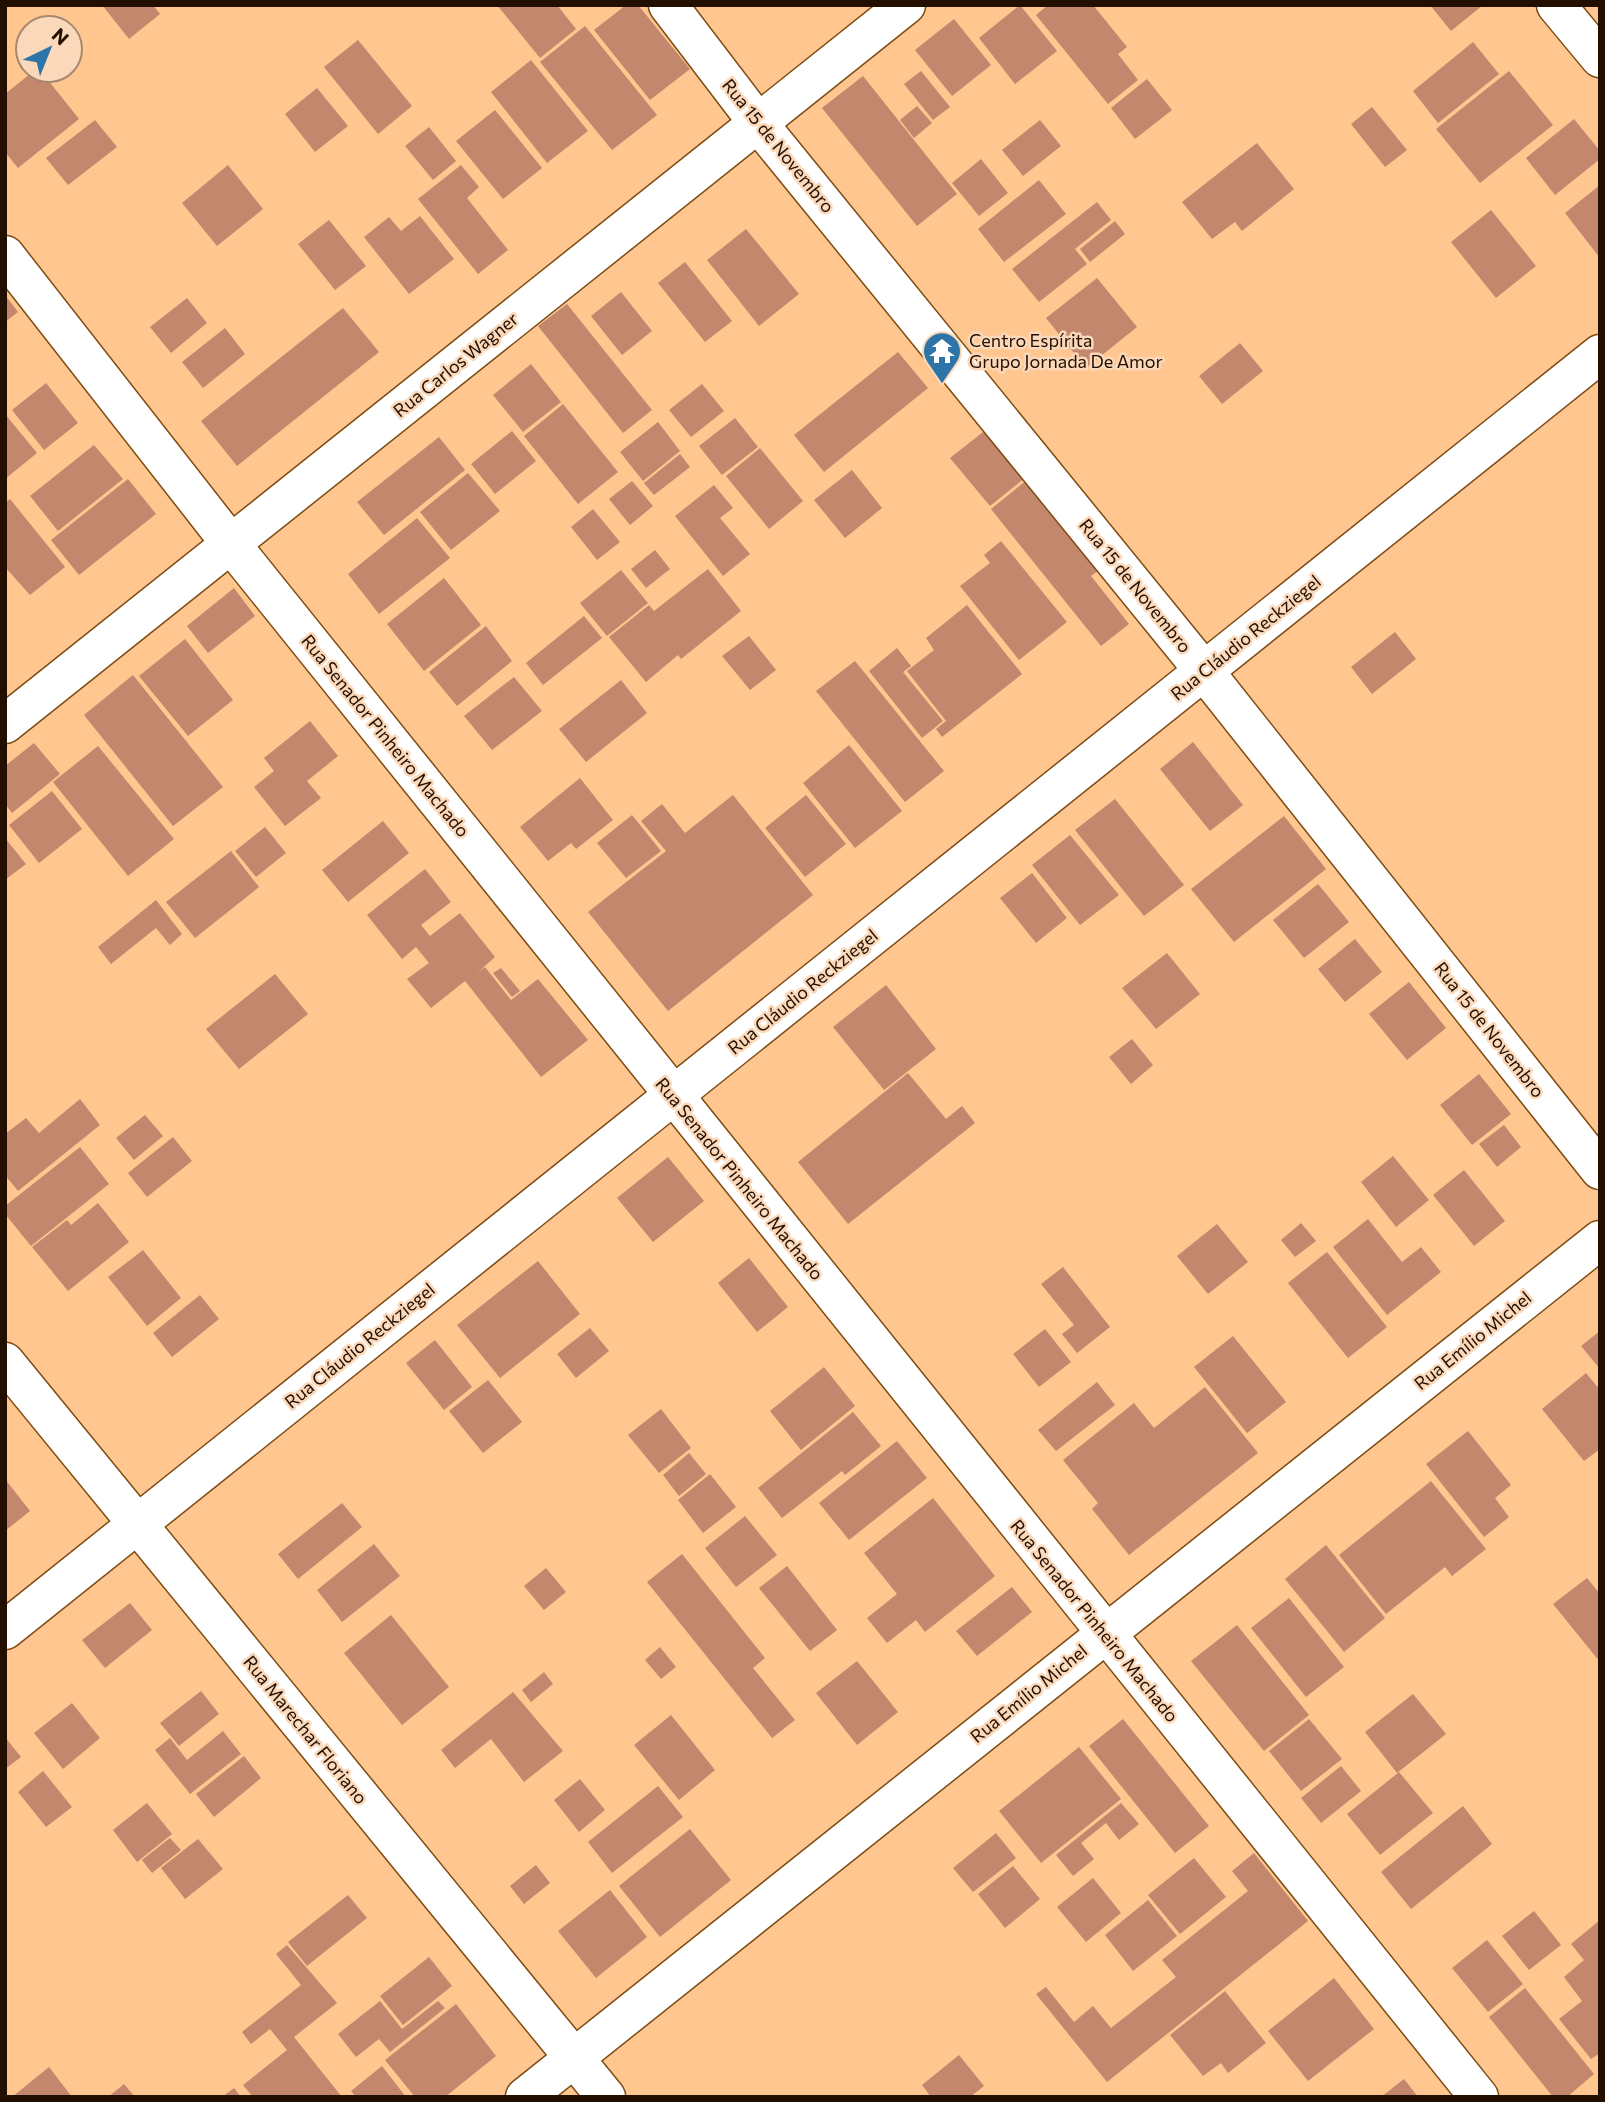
<svg xmlns="http://www.w3.org/2000/svg" width="1605" height="2102" font-family="Commissioner,sans-serif">
  <style>
    .building { fill: #c2876d }
    .lines { fill: none; stroke-linecap: round; stroke-linejoin: round }
    .minor-casing { stroke: #7d4c13; stroke-width: 41 }
    .tertiary-casing { stroke: #7d4c13; stroke-width: 41 }
    .secondary-casing { stroke: #7d4c13; stroke-width: 41 }
    .minor { stroke: #fff; stroke-width: 38 }
    .tertiary { stroke: #fff; stroke-width: 38 }
    .secondary { stroke: #fff; stroke-width: 38 }
    .labels { text-anchor: middle; stroke-width: 5; stroke-linejoin: round; paint-order: stroke }
    .street-label { font-size: 18px; fill: #230f00; stroke: #fbd8b9 }
    .poi-label { font-size: 18px; fill: #230f00; stroke: #fbd8b9; text-anchor: start }
  </style>
  <rect width="100%" height="100%" fill="#ffc690"/>
  <path class="building" d="M102,5H153L160,14L129,39Z
    M497,5H557L576,29L540,58Z
    M626,5H638L690,69L650,100L594,30Z
    M1020,5L1057,51L1015,84L979,38Z
    M1048,5H1093L1127,47L1118,54L1138,80L1108,104L1036,15Z
    M1430,5H1483L1451,31Z
    M954,19L991,65L952,96L915,50Z
    M585,26L657,115L612,150L540,62Z
    M358,40L412,106L378,134L324,67Z
    M1473,42L1499,74L1438,123L1413,91Z
    M531,60L588,131L547,163L491,92Z
    M35,70H40L79,119L18,168L5,152V94Z
    M921,71L950,107L933,120L904,84Z
    M1509,71L1553,125L1480,183L1436,129Z
    M863,76L957,194L917,226L822,108Z
    M1147,79L1172,110L1135,139L1111,108Z
    M317,88L348,126L315,152L285,114Z
    M917,106L932,123L914,138L900,120Z
    M1372,107L1407,150L1385,167L1351,124Z
    M495,110L542,168L503,199L456,141Z
    M1574,119L1600,151V159L1555,195L1526,158Z
    M95,120L117,147L68,185L46,158Z
    M1040,120L1061,146L1023,176L1002,150Z
    M429,127L456,161L433,180L405,146Z
    M1257,143L1294,189L1242,231L1235,222L1212,239L1182,202Z
    M981,159L1008,193L979,216L952,183Z
    M228,165L263,209L217,246L182,203Z
    M461,165L479,187L467,198L508,250L478,274L418,199Z
    M1039,180L1066,214L1004,262L978,229Z
    M1600,185V258L1565,213Z
    M1097,202L1111,220L1075,249L1087,264L1039,302L1012,269Z
    M1491,210L1536,266L1496,298L1451,242Z
    M420,216L454,259L409,294L364,237L389,217L401,231Z
    M329,220L366,266L335,290L298,244Z
    M1115,221L1125,234L1090,262L1080,249Z
    M746,229L799,294L759,326L707,260Z
    M685,262L732,321L705,342L658,283Z
    M1097,278L1137,327L1086,368L1046,318Z
    M621,292L652,331L622,355L591,316Z
    M5,295L18,312L5,322Z
    M187,298L207,323L171,353L150,327Z
    M567,304L652,410L623,433L538,326Z
    M343,308L379,352L237,466L201,421Z
    M225,328L245,354L203,388L182,362Z
    M1240,343L1263,371L1222,404L1199,376Z
    M898,352L928,388L824,472L794,435Z
    M531,364L561,402L523,432L493,395Z
    M46,383L78,423L44,450L12,410Z
    M702,384L724,411L691,437L669,410Z
    M563,404L618,472L578,504L524,436Z
    M5,414L37,453L5,479Z
    M735,418L758,447L722,475L699,446Z
    M658,422L680,451L643,481L620,452Z
    M987,429L1026,477L990,506L950,458Z
    M512,431L536,461L495,494L471,464Z
    M439,437L465,470L384,535L357,502Z
    M94,445L123,479L58,531L30,496Z
    M760,448L803,501L769,529L726,476Z
    M680,454L690,467L654,495L644,483Z
    M852,470L882,508L845,538L814,500Z
    M468,473L500,511L451,550L420,512Z
    M128,479L156,514L79,575L51,540Z
    M1027,480L1099,570L1091,576L1129,624L1101,646L991,509Z
    M632,481L653,506L630,525L609,499Z
    M714,485L733,508L720,518L750,554L723,576L675,516Z
    M10,499L65,567L30,595L5,567V503Z
    M593,509L620,542L597,560L571,527Z
    M417,518L450,558L379,614L348,574Z
    M1001,541L1067,622L1019,660L960,586L990,563L984,555Z
    M655,550L670,569L646,588L631,569Z
    M708,569L741,611L681,659L678,655L646,682L609,637L649,605L654,611Z
    M621,570L648,603L607,636L580,603Z
    M444,578L481,625L424,671L387,624Z
    M234,588L255,616L208,653L187,626Z
    M967,605L1022,674L942,737L936,729L946,721L907,671L934,650L926,638Z
    M584,616L602,638L543,685L526,663Z
    M486,626L512,661L457,706L429,672Z
    M1395,632L1416,659L1372,694L1351,667Z
    M749,636L776,670L750,690L722,656Z
    M185,639L233,700L188,736L139,676Z
    M897,648L911,666L903,672L943,721L922,738L869,671Z
    M855,661L944,771L905,802L816,691Z
    M133,675L223,787L173,826L84,715Z
    M514,677L542,711L492,750L464,716Z
    M621,680L647,713L586,762L559,729Z
    M310,721L338,756L307,781L321,798L285,826L254,787L274,771L264,758Z
    M1193,742L1243,805L1210,831L1160,769Z
    M34,743L60,774L12,813L5,804V766Z
    M849,745L902,811L855,848L803,783Z
    M98,746L174,839L128,876L53,782Z
    M580,778L613,820L576,849L571,843L548,861L520,827Z
    M52,791L82,829L39,863L9,825Z
    M733,795L813,895L668,1011L588,912L666,851L641,821L662,804L685,833Z
    M806,795L846,844L805,877L765,828Z
    M1115,799L1184,885L1144,916L1075,830Z
    M632,815L661,851L626,878L597,843Z
    M1284,816L1326,869L1234,942L1191,889Z
    M383,821L409,853L348,902L322,870Z
    M265,827L286,853L256,877L235,851Z
    M1070,835L1119,895L1080,925L1032,865Z
    M5,838L26,864L5,880Z
    M231,851L259,887L195,938L166,902Z
    M425,869L451,902L421,925L430,936L460,913L495,957L477,973L485,967L511,1000L538,979L588,1040L541,1077L465,981L431,1008L407,979L429,963L416,947L402,959L367,915Z
    M1032,873L1067,918L1036,943L1000,898Z
    M1318,884L1349,922L1304,958L1273,920Z
    M156,900L182,934L170,945L156,928L111,964L98,947Z
    M1355,939L1382,972L1345,1002L1318,969Z
    M1167,953L1200,994L1156,1029L1122,988Z
    M501,968L520,991L512,997L493,973Z
    M275,974L308,1014L239,1069L206,1029Z
    M1409,982L1446,1028L1407,1060L1369,1014Z
    M886,985L936,1049L884,1090L833,1027Z
    M1132,1039L1153,1065L1131,1084L1109,1057Z
    M908,1073L946,1119L962,1106L975,1123L848,1224L798,1162Z
    M1479,1074L1511,1114L1472,1145L1440,1105Z
    M80,1099L100,1125L18,1191L5,1175V1134L26,1118L39,1133Z
    M145,1115L163,1136L134,1160L116,1138Z
    M1504,1125L1521,1147L1497,1167L1479,1144Z
    M173,1137L192,1161L147,1197L128,1173Z
    M80,1147L109,1184L31,1246L5,1214V1206Z
    M1393,1156L1429,1200L1396,1227L1361,1182Z
    M668,1157L704,1201L653,1242L617,1198Z
    M1464,1170L1505,1221L1474,1246L1433,1195Z
    M98,1203L129,1242L68,1291L32,1247L67,1220L71,1225Z
    M1368,1219L1402,1262L1421,1247L1441,1272L1387,1315L1333,1247Z
    M1301,1223L1316,1241L1295,1257L1281,1240Z
    M1217,1224L1248,1262L1208,1294L1177,1256Z
    M143,1250L181,1298L147,1326L108,1277Z
    M1327,1252L1387,1327L1348,1358L1288,1283Z
    M749,1258L788,1307L757,1332L718,1283Z
    M538,1261L580,1314L500,1378L457,1325Z
    M1063,1267L1110,1327L1077,1353L1062,1334L1074,1325L1041,1284Z
    M200,1295L219,1319L172,1357L153,1333Z
    M590,1328L609,1351L576,1378L557,1354Z
    M1045,1329L1071,1362L1039,1387L1013,1354Z
    M1600,1331V1369L1581,1346Z
    M1233,1336L1286,1402L1247,1433L1194,1367Z
    M435,1340L472,1387L444,1410L406,1363Z
    M824,1367L855,1406L801,1450L770,1411Z
    M1586,1373L1600,1390V1449L1584,1461L1542,1409Z
    M488,1380L522,1422L483,1453L449,1411Z
    M1097,1382L1115,1405L1056,1451L1038,1430Z
    M1205,1387L1258,1453L1129,1555L1092,1509L1098,1503L1063,1460L1134,1403L1154,1428Z
    M661,1409L691,1448L659,1473L628,1435Z
    M853,1412L881,1446L845,1475L842,1471L782,1518L758,1488Z
    M1468,1431L1511,1485L1495,1498L1509,1517L1484,1537L1426,1464Z
    M897,1441L927,1478L849,1540L819,1503Z
    M689,1453L706,1474L679,1496L663,1475Z
    M710,1474L736,1507L703,1533L678,1500Z
    M5,1479L30,1511L5,1531Z
    M1431,1481L1486,1549L1452,1576L1445,1567L1386,1614L1339,1555Z
    M933,1498L995,1576L925,1632L916,1620L887,1643L867,1618L897,1594L864,1553Z
    M342,1503L362,1527L298,1579L278,1554Z
    M745,1516L777,1555L736,1587L705,1548Z
    M374,1544L400,1576L342,1622L317,1590Z
    M1326,1545L1385,1618L1344,1652L1285,1579Z
    M682,1554L765,1658L753,1668L795,1720L772,1738L647,1582Z
    M787,1566L837,1630L810,1651L759,1588Z
    M546,1568L566,1592L544,1610L524,1586Z
    M1587,1578L1600,1594V1662L1553,1604Z
    M1012,1587L1032,1612L977,1656L956,1631Z
    M1289,1598L1344,1667L1306,1697L1251,1628Z
    M130,1603L152,1630L105,1668L82,1640Z
    M391,1615L449,1687L402,1725L344,1653Z
    M1237,1625L1309,1715L1264,1751L1191,1661Z
    M660,1647L676,1667L661,1679L645,1660Z
    M857,1661L898,1712L857,1745L816,1693Z
    M544,1672L553,1684L531,1702L522,1690Z
    M201,1691L219,1714L179,1746L160,1723Z
    M513,1692L563,1751L524,1782L491,1739L455,1768L441,1750Z
    M1413,1694L1446,1734L1397,1773L1365,1732Z
    M72,1703L100,1738L63,1769L34,1733Z
    M671,1715L715,1770L679,1800L634,1745Z
    M1123,1719L1209,1826L1175,1853L1089,1746Z
    M1309,1719L1342,1759L1301,1791L1269,1751Z
    M223,1731L241,1754L190,1794L155,1750L170,1738L187,1760Z
    M5,1737L21,1757L5,1769Z
    M1079,1747L1121,1799L1041,1863L999,1811Z
    M244,1756L261,1778L214,1817L196,1794Z
    M1341,1766L1361,1791L1321,1823L1301,1798Z
    M43,1771L72,1807L46,1827L18,1792Z
    M1399,1772L1433,1813L1380,1855L1347,1814Z
    M580,1779L605,1810L579,1832L554,1800Z
    M658,1786L683,1817L612,1873L588,1842Z
    M147,1803L172,1834L137,1862L113,1830Z
    M1121,1803L1139,1824L1119,1840L1106,1823L1081,1843L1094,1859L1073,1876L1056,1855Z
    M1463,1806L1492,1844L1411,1909L1381,1872Z
    M690,1829L731,1880L660,1937L619,1886Z
    M996,1833L1016,1858L973,1892L953,1868Z
    M170,1838L181,1850L152,1873L142,1860Z
    M198,1839L223,1869L185,1899L161,1868Z
    M1254,1853L1308,1921L1107,2082L1036,1994L1046,1987L1074,2022L1093,2006L1111,2028L1176,1977L1162,1960L1248,1891L1232,1871Z
    M1194,1858L1226,1897L1180,1934L1148,1895Z
    M536,1865L550,1883L524,1904L510,1886Z
    M1013,1866L1040,1899L1005,1928L978,1894Z
    M1093,1878L1121,1913L1086,1942L1057,1907Z
    M610,1890L647,1937L596,1978L558,1931Z
    M348,1895L367,1918L307,1966L288,1942Z
    M1148,1900L1177,1936L1133,1971L1105,1935Z
    M1534,1911L1561,1945L1529,1970L1502,1936Z
    M1600,1920V2053L1591,2059L1559,2019L1582,2001L1564,1977L1584,1960L1571,1944Z
    M1487,1940L1523,1984L1488,2012L1452,1968Z
    M287,1945L337,2003L294,2037L342,2097H253L243,2085L287,2050L270,2029L251,2044L242,2032L301,1985L276,1954Z
    M429,1957L452,1986L403,2025L380,1996Z
    M1334,1978L1374,2029L1308,2081L1268,2031Z
    M1525,1988L1594,2074L1567,2097H1553L1489,2017Z
    M1225,1991L1266,2043L1228,2073L1221,2063L1203,2076L1170,2035Z
    M380,2001L402,2029L438,2001L445,2008L390,2052L379,2039L356,2057L338,2034Z
    M456,2004L496,2056L445,2097H415L385,2060Z
    M959,2055L984,2086L970,2097H931L922,2085Z
    M382,2066L406,2097H356L351,2091Z
    M49,2067L72,2097H12Z
    M1404,2079L1418,2097H1381Z
    M124,2084L135,2097H108Z
    M234,2088L241,2097H222Z"/>
  <g class="lines">
    <defs>
      <path id="minor" d="M668,5L758,123L1204,671L1600,1170
        M1556,5L1600,58
        M5,255L231,544
        M5,1362L606,2097
        M5,1630L1600,354
        M525,2097L1600,1240"/>
      <path id="tertiary" d="M231,544L1479,2097"/>
      <path id="secondary" d="M5,724L906,5"/>
    </defs>
    <use href="#minor" class="minor-casing"/>
    <use href="#tertiary" class="tertiary-casing"/>
    <use href="#secondary" class="secondary-casing"/>
    <use href="#minor" class="minor"/>
    <use href="#tertiary" class="tertiary"/>
    <use href="#secondary" class="secondary"/>
  </g>
  <defs>
    <symbol id="temple-pin" viewBox="-11 -11 22 30"><path d="M0 17L-7.5 6A9.5 9.5 0 1 1 7.5 6Z" fill="#2d74a9" stroke="#fbd8b9"/><path d="M0-6L5-2H3V0L6.5 2.5H4V6H1.5V3h-3V6H-4V2.5H-6.5L-3 0V-2H-5Z" fill="#fff"/></symbol>
  </defs>
  <g fill-rule="evenodd">
    <use href="#temple-pin" x="920" y="329" width="44" height="60"/>
  </g>
  <g class="labels">
    <g class="street-label">
      <text transform="translate(778 146) rotate(51)" y="6">Rua 15 de Novembro</text>
      <text transform="translate(456 365) rotate(-39)" y="6">Rua Carlos Wagner</text>
      <text transform="translate(1135 586) rotate(51)" y="6">Rua 15 de Novembro</text>
      <text transform="translate(1246 638) rotate(-39)" y="6">Rua Cláudio Reckziegel</text>
      <text transform="translate(385 736) rotate(51)" y="6">Rua Senador Pinheiro Machado</text>
      <text transform="translate(803 992) rotate(-39)" y="6">Rua Cláudio Reckziegel</text>
      <text transform="translate(1489 1030) rotate(52)" y="6">Rua 15 de Novembro</text>
      <text transform="translate(739 1179) rotate(51)" y="6">Rua Senador Pinheiro Machado</text>
      <text transform="translate(1473 1341) rotate(-39)" y="6">Rua Emílio Michel</text>
      <text transform="translate(360 1346) rotate(-39)" y="6">Rua Cláudio Reckziegel</text>
      <text transform="translate(1094 1621) rotate(51)" y="6">Rua Senador Pinheiro Machado</text>
      <text transform="translate(1029 1694) rotate(-39)" y="6">Rua Emílio Michel</text>
      <text transform="translate(305 1730) rotate(51)" y="6">Rua Marechar Floriano</text>
    </g>
    <g class="poi-label">
      <text x="969" y="347">Centro Espírita<tspan x="969" dy="21">Grupo Jornada De Amor</tspan></text>
    </g>
  </g>
  <rect width="1605" height="2102" fill="none" stroke="#230f00" stroke-width="14"/>
  <g transform="translate(49 49) rotate(43)"><circle r="33" fill="#fbd8b9" stroke="#a5886f" stroke-width="2"/>
  <path d="M0-5L12 26L0 18L-12 26Z" fill="#2d74a9"/>
  <text y="-10" font-size="19" font-weight="bold" text-anchor="middle" fill="#230f00">N</text>
  </g>
</svg>
